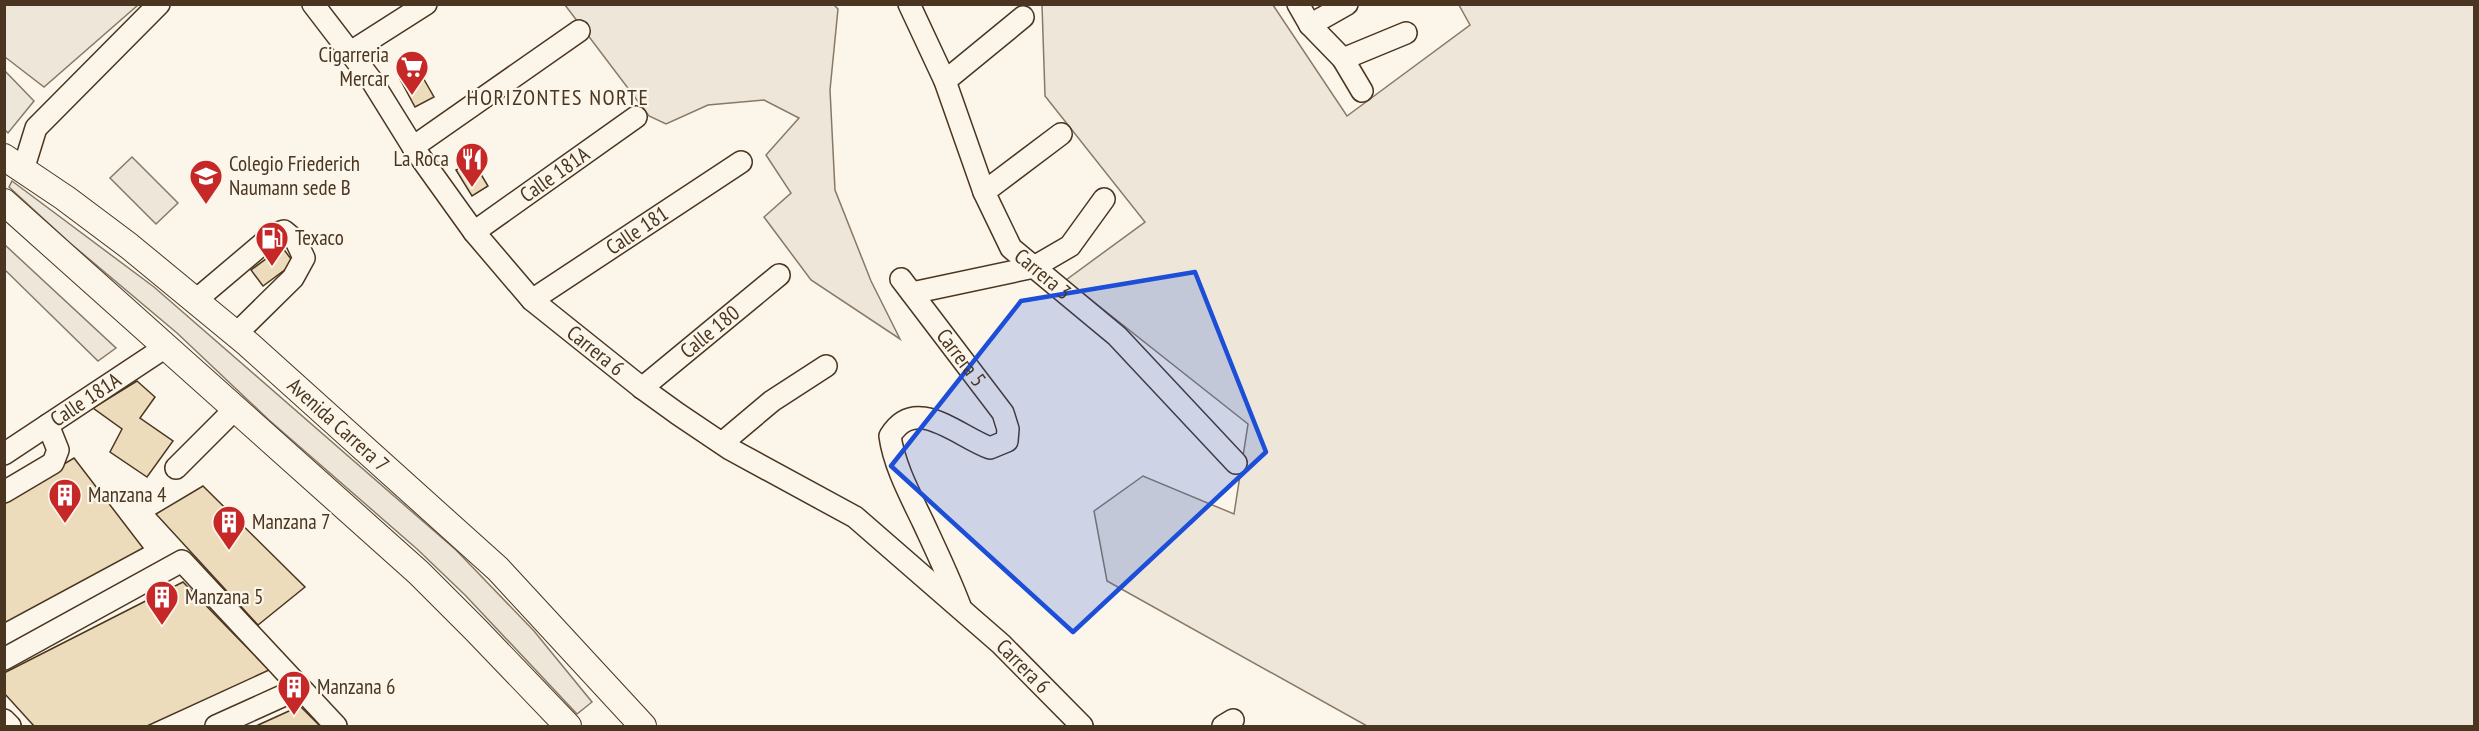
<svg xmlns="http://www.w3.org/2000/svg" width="2479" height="731" font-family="'PT Sans Narrow',sans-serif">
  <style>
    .green { fill: #ede6d9; stroke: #887966; stroke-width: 1.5 }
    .parking { fill: #ede7d9; stroke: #887966; stroke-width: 1.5 }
    .building { fill: #ecdcbc; stroke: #4a3520; stroke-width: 1.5 }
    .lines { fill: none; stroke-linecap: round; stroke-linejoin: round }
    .minor-casing { stroke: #4a3520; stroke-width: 24 }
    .major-casing { stroke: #4a3520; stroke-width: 28 }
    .minor { stroke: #fbf6e9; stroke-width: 21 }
    .major { stroke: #fbf6e9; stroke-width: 26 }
    .marked { fill: #1d4ed8; fill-opacity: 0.2; stroke: #1d4ed8; stroke-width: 4.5; stroke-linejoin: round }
    .labels { text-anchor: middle; stroke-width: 4.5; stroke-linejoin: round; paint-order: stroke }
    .poi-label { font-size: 21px; fill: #4a3520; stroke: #fbf6e9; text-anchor: start }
    .street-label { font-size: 21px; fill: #4a3520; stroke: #fbf6e9 }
    .neighbourhood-label { font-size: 22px; letter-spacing: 1.5px; fill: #4a3520; stroke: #fbf6e9 }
  </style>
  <rect width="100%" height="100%" fill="#fbf6e9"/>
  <path class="green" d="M4,5L5,4L138,5L44,87L5,57Z
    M565,5H834L838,9L830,90L835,190L871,281L900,339L811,280L764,217L791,193L766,155L799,118L764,100L708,105L666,124L649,116Z
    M1042,5H1273L1347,116L1470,25L1459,5H2474V726H1367L1107,581L1094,511L1143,476L1234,514L1248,424L1066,280L1145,222L1045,96Z
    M132,157L178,203L156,224L110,178Z
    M12,181L154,287L456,550L534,631L592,702L577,714L465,595L417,549L269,420L177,333L70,243L9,187Z
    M4,245H5L116,348L98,361L5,270Z"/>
  <path class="parking" d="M5,71L34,101L8,133L5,130Z"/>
  <path class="building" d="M418,69L434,97L415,107L400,79Z
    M473,161L488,186L472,196L456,170Z
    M282,247L294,263L263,286L251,270Z
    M137,381L155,397L140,418L173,441L147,477L110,452L122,429L93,408Z
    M74,458L143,548L4,623V500Z
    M203,486L305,587L258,625L156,514Z
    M183,582L269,670L147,726H34L4,693V673Z
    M300,706L320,726H256Z"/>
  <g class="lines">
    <defs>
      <g id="minor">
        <path id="s1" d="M313,4L372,81L413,147L474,232L532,300L642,388L678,414L730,449L855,517L1001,644L1082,726"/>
        <path id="s2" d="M909,4L945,81L984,192L1011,248L1117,336L1236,463"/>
        <path d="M1298,4L1310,25L1343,59L1362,91"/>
        <path d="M1310,25L1347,4"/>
        <path d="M349,53L426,4"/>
        <path d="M1343,59L1406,33"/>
        <path d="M945,81L1023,17"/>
        <path d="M413,147L579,31"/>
        <path d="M23,170L36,128L159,4"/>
        <path d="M984,192L1061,134"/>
        <path id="s3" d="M474,232L636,117"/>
        <path id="s4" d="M901,279L1003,413L1008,429L1007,441L990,448C957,436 916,394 890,436C894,465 910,495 923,522C936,550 949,577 960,606"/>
        <path d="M912,293L1034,267L1070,246L1104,199"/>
        <path d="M196,300L274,234L284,231L296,241L304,258L293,278L236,334"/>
        <path id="s5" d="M532,300L741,162"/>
        <path id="s6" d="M642,388L779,275"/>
        <path d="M722,443L772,401L826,366"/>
        <path id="s7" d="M4,454L167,346"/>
        <path d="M176,468L235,409"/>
        <path d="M4,492L53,463L58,450L48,425"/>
        <path d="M4,659L182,561L336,726"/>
        <path d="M4,720L10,726"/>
        <path d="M216,726L300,688"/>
        <path d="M1223,726L1233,720"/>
      </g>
      <g id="major">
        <path id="s8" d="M4,157L65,198L129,246L248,344L498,569L643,726"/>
        <path d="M4,202L419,573L476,630L568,726"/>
      </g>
    </defs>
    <use href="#minor" class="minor-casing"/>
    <use href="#major" class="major-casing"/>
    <use href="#minor" class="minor"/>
    <use href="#major" class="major"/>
  </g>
  <path class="marked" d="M1195,272L1266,452L1073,632L891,466L1021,301Z"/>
  <defs>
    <symbol id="supermarket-pin" viewBox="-11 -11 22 30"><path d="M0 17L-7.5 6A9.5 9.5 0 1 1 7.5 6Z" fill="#c62828" stroke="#fbf6e9"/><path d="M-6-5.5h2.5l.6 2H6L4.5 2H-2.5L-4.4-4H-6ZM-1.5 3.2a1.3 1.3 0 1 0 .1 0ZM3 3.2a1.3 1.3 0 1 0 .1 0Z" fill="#fff"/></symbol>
    <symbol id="restaurant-pin" viewBox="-11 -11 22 30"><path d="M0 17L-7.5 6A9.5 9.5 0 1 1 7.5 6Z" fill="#c62828" stroke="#fbf6e9"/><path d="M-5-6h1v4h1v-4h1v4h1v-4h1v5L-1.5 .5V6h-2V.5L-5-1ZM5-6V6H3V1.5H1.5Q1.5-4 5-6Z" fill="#fff"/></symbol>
    <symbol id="school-pin" viewBox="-11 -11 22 30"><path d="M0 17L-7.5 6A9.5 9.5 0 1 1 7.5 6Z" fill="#c62828" stroke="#fbf6e9"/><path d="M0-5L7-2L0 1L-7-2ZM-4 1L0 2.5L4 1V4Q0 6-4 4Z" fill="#fff"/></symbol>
    <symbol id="fuel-pin" viewBox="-11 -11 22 30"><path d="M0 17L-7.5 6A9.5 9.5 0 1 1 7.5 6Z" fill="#c62828" stroke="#fbf6e9"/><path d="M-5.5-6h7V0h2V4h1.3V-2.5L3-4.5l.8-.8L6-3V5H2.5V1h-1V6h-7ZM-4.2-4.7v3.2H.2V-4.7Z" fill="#fff"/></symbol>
    <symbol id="building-pin" viewBox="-11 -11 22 30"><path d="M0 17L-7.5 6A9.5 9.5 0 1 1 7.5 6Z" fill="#c62828" stroke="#fbf6e9"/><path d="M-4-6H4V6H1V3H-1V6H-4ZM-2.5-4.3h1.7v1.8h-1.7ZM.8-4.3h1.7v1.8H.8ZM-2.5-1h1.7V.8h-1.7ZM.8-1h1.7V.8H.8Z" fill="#fff"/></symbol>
  </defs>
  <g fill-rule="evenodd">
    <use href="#supermarket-pin" x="393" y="48" width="38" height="52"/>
    <use href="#restaurant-pin" x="453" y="140" width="38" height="52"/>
    <use href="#school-pin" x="187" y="157" width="38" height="52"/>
    <use href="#fuel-pin" x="253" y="219" width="38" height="52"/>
    <use href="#building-pin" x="46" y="476" width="38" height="52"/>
    <use href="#building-pin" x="210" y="503" width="38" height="52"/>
    <use href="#building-pin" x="143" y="578" width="38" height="52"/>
    <use href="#building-pin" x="275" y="668" width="38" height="52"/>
  </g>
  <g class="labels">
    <g class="poi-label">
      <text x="389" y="62" text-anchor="end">Cigarreria<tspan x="389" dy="24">Mercar</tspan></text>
      <text x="449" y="166" text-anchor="end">La Roca</text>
      <text x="229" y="171">Colegio Friederich<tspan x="229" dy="24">Naumann sede B</tspan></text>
      <text x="295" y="245">Texaco</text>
      <text x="88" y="502">Manzana 4</text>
      <text x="252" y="529">Manzana 7</text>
      <text x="185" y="604">Manzana 5</text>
      <text x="317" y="694">Manzana 6</text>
    </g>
    <g class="street-label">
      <text dy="7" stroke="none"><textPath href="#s3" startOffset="99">Calle 181A</textPath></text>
      <text dy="7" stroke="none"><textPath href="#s5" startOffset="126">Calle 181</textPath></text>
      <text dy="7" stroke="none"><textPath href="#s2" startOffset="306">Carrera 3</textPath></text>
      <text dy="7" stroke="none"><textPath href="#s6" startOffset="88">Calle 180</textPath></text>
      <text dy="7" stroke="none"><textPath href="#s1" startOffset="450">Carrera 6</textPath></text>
      <text dy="7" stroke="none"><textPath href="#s4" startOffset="99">Carrera 5</textPath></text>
      <text dy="7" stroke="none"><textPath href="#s7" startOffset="98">Calle 181A</textPath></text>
      <text dy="7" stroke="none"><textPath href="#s8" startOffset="429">Avenida Carrera 7</textPath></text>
      <text dy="7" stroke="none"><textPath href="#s1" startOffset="984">Carrera 6</textPath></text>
    </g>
    <g class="neighbourhood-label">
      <text x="558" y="105">HORIZONTES NORTE</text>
    </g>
  </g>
  <rect width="2479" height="731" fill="none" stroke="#4a3520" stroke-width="12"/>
</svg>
